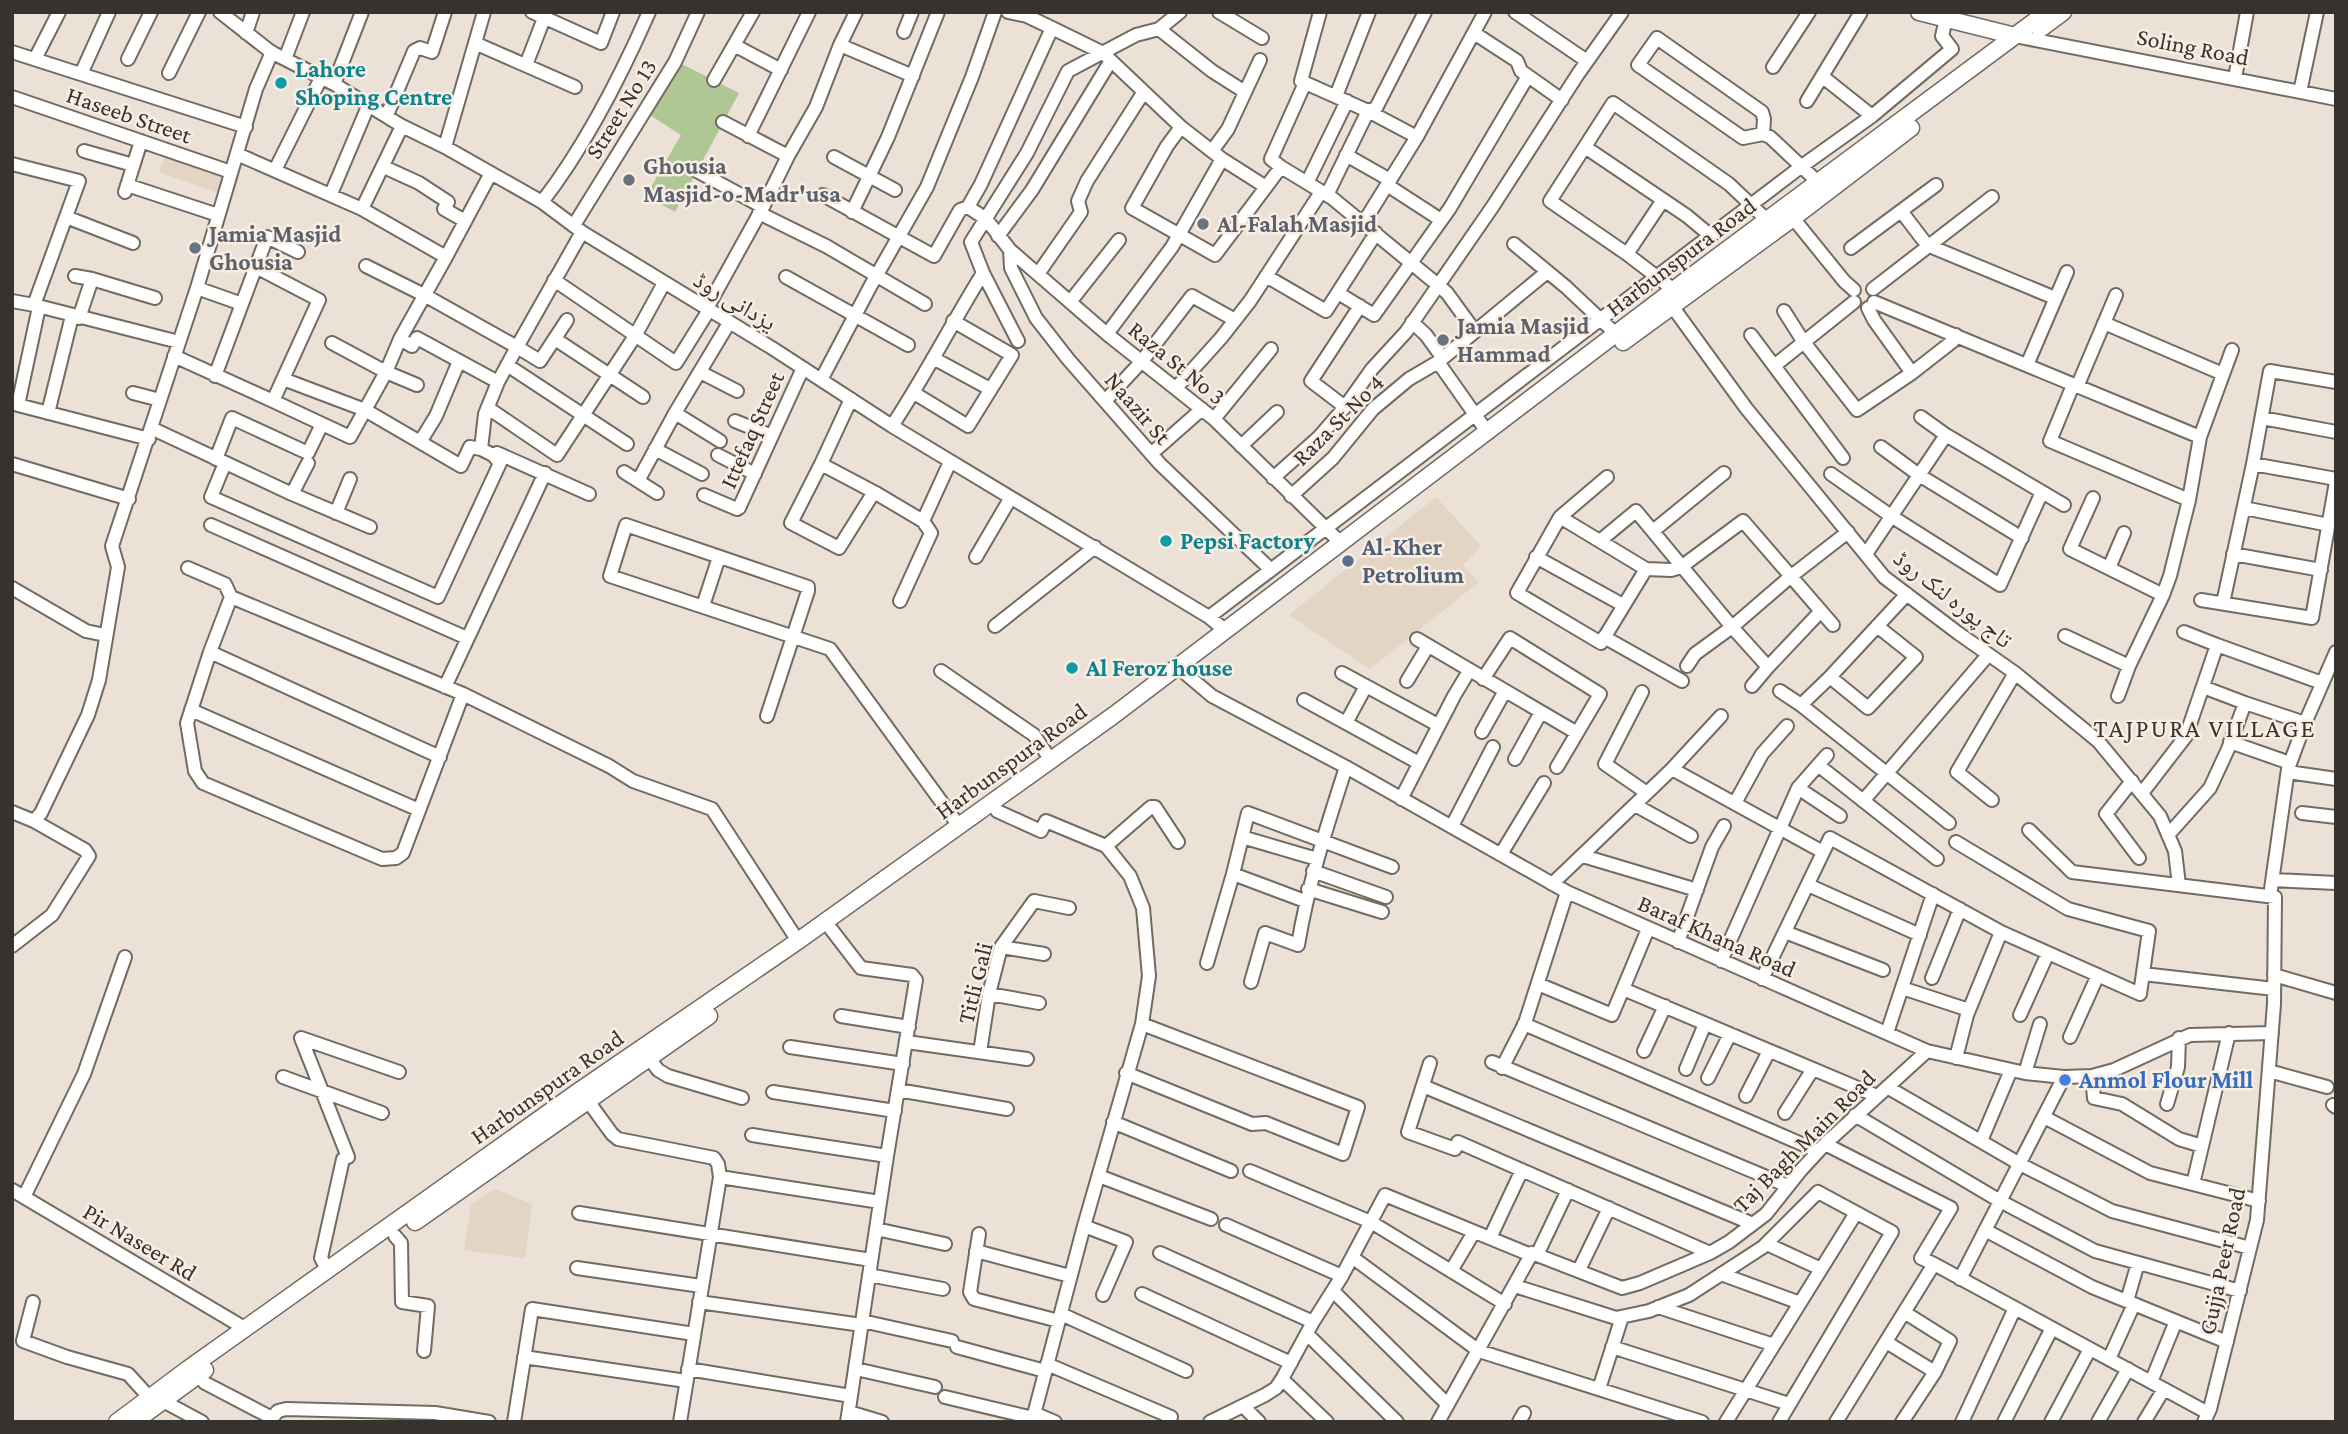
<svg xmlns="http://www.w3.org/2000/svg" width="2348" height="1434" font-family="'Crimson Pro','Noto Naskh Arabic',serif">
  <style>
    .built { fill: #e3d4c3 }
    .green { fill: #aec794 }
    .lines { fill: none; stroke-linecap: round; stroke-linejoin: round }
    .minor-casing { stroke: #736a61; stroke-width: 16 }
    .major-casing { stroke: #736a61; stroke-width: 19 }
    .minor { stroke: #fff; stroke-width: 12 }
    .major { stroke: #fff; stroke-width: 16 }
    .culture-dot { fill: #0f9aa8; stroke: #f9eee3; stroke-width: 2.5 }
    .worship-dot { fill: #6b7280; stroke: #f9eee3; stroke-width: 2.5 }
    .service-dot { fill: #5c6f8a; stroke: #f9eee3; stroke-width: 2.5 }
    .shop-dot { fill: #3f7fe0; stroke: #f9eee3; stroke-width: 2.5 }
    .labels { text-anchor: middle; stroke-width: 5; stroke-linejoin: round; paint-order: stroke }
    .street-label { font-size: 24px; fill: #36322e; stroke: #f9eee3 }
    .culture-label { font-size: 24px; font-weight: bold; fill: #0d838f; stroke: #f9eee3; text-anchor: start }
    .worship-label { font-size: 24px; font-weight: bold; fill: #5b616d; stroke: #f9eee3; text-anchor: start }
    .service-label { font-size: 24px; font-weight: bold; fill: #4e5e75; stroke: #f9eee3; text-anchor: start }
    .shop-label { font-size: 24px; font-weight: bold; fill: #366cbe; stroke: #f9eee3; text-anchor: start }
    .neighbourhood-label { font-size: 26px; letter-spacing: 2px; fill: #3d352d; stroke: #f9eee3 }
  </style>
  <rect width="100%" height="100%" fill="#ebe1d6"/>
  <path class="built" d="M165,155L230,178L224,195L159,172Z
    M1436,497L1481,546L1463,565L1479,582L1370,669L1289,615Z
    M494,1189L532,1204L525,1258L464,1250L471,1205Z"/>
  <path class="green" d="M678,62L739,93L675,212L646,196L681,135L650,115Z"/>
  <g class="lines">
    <defs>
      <path id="minor" d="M220,12L271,52L334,84L402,126L445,147L542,202L582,232L772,348L892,426L1209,617L1226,631
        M532,12L601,43L613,12
        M1008,12L1027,16L1052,28
        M1219,12L1262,38
        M1320,12L1301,81L1368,111L1376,108L1425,12
        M1515,12L1587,61
        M1159,29L1212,71L1245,92
        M904,32L912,12
        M246,33L253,12
        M1474,33L1517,61L1521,71L1562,100
        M2015,36L2336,99
        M477,44L575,87
        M734,45L781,70
        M840,45L913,76
        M12,52L246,127
        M35,59L59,12
        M128,59L151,12
        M285,59L303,12
        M526,65L546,13
        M1773,67L1809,12
        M169,73L199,12
        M81,74L109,12
        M1823,77L1872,116
        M2235,78L2247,12
        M714,80L753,12
        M334,84L362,12
        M2300,92L2317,12
        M1336,96L1369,12
        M12,97L231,172
        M1807,101L1861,12
        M387,115L414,51L420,48L432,52L445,12
        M723,122L788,156L763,207
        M1181,127L1167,146L1132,208L1215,255L1266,187L1222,159
        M1763,134L1764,119L1762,112L1657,38L1638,65L1743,138L1763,134L1770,137L1819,183
        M748,136L809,12
        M445,147L484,12
        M1585,147L1687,216L1711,236
        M84,151L133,165
        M1212,151L1228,129L1260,60
        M237,154L362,209L402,126
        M1346,155L1390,180
        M788,156L816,107L840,45L856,12
        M834,157L895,190
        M12,164L79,181L34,305L179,342
        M384,167L419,183L448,202L444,209L465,221
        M1281,167L1271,159L1305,83
        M275,170L321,78
        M697,171L763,207L707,308
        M1307,183L1347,101
        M127,185L218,215
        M1387,185L1441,220
        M1266,187L1281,167L1332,198L1438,285L1447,293L1474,330
        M125,192L141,141
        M331,194L369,104
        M823,195L934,256L960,210L968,207L981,184L1052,28L1103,53L1181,127L1222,159L1172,247L1107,334
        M1327,195L1368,111L1417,137
        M542,202C586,145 620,78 649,12
        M968,207L986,219L1010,250L1107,334L1214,419L1341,543
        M362,209L446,257L491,173
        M1901,211L1927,245L2055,298
        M852,212L888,137L938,12
        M759,213L826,246L925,304
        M66,217L133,243
        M1793,218L1844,281L1854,290
        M1364,222L1418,135L1485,12
        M574,225L675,62L698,12
        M998,236L1032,190L1110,62
        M1514,244L1566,287L1616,334
        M1851,248L1936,185
        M1010,250L1011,268L1036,318L1068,359L1160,464L1270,569
        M1627,254L1663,200
        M256,267L319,300L283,379
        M983,273L1018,341
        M1038,274L1081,212L1078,201L1087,181L1143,93
        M75,276L92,279
        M1266,276L1326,311L1376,233
        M786,277L908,345
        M554,280L676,363L709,310
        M197,288L242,304
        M1873,289L1992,197
        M1674,290L1627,254L1550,201L1613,103L1729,184L1768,221
        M1338,293L1374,315L1450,208L1528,76
        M12,301L34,305
        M1070,302L1119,240
        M1874,302L2200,437
        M1672,306L1746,408L1884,577L1958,633L2015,673L2098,741L2160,816L2175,851L2179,885
        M39,307L18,405L149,439
        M1868,308L1874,320L1912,373
        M1784,311L1803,341L1857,410L1912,373L1953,341L1956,335
        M79,318L92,279L155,298
        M567,320L540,361L517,347L582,232
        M1412,322L1426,335L1442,357
        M2104,323L2223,374
        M1751,335L1843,458
        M400,339L412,346L417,338L498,382
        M555,339L643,397
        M332,343L386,372L417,385
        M174,356L273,401L283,379L365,410L461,466L470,447L481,449
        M933,358L990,389
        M1438,362L1488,433
        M507,365L627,444
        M2027,365L2067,272
        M1774,366L1854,302
        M700,372L737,391
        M215,376L267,237L298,252
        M821,380L870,287L927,187L972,77L995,12
        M2073,385L2050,441L2189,500
        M2077,387L2116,295
        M1176,388L1221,338L1250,301L1321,192
        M133,393L160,400
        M914,393L968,426L1012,355L953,321
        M851,399L821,464L874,492L923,521L950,462
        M273,401L350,437L386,372L400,339L446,257
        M1105,401L1142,361L1192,296L1235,320
        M1345,407L1311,381L1360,306
        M488,408L557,455L635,336L664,283
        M48,413L72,316
        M675,413L720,441
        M1921,417L1946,435L2064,505
        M2262,418L2336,432
        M1214,419L1271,349
        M735,421L772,436
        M892,426C925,376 952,323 983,273L971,242L1027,153L1068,71L1136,35L1159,29L1180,12
        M151,428L292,494L308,463
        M420,442L436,416L459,361
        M1241,446L1277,412
        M1881,447L1919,475L2022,538
        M655,449L702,474
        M1151,454L1202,409
        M493,455L497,453L589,494
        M718,455L755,474
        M216,459L232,418L308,453L322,424
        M225,463L211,497L438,597L500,463L493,455L481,449L485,414L498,382L517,347L426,296L366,266
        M12,464L129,499
        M821,464L791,523L839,548L874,492
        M2253,464L2336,479
        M624,472L657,493
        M1831,474L1891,516L2000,585L2042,492
        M1273,478L1319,437L1345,407L1372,369L1406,332L1493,206L1578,74L1622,12
        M638,481L675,413L729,323
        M292,494L370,527
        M704,495L737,509L739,508L803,368
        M1291,496L1333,458L1373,409L1409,379L1438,362L1547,272
        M2093,498L2070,549L2163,595
        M2244,508L2329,525
        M336,513L350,479
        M1560,517L1607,477
        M211,525L467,638
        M1653,531L1724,473
        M1601,540L1636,511L1732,627L1790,577L1848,532
        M1866,554L1946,435
        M2233,554L2321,570
        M976,557L1010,499
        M1536,557L1623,605
        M188,568L225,584L231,597L463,694L609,766L633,781L712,809L798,941
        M2109,568L2124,533
        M1646,569L1601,643L1517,593L1560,517L1646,569L1671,570L1681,567L1743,521L1833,625
        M12,588L86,631L105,635
        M1907,594L1830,677L1801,705L1949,823
        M231,597L210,652L187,723L195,771L203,783L382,859L396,858L403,853L463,694
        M2201,600L2312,618L2336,482
        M900,601L931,533L923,521
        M2223,603L2253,464L2270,371L2336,382
        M703,606L719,557
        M1209,617L1802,166L1872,116L1952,49L1942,36L1946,19
        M995,626L1095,547
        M2065,636L2129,666
        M1604,637L1682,681
        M1417,639L1577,733
        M2217,645L2322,683
        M210,652L440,757
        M1687,666L1695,654L1732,627L1768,667L1820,612
        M941,671L1034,735L1050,759
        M1342,673L1438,725
        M1186,674L1212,696L1346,767L1567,892L1927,1051L2025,1073L2064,1077L2092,1076L2114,1070L2190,1035L2272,1033
        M1830,677L1868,708L1916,657L1877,626
        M1483,679L1510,638L1600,694L1557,767
        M1407,681L1428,646
        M1752,686L1768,667
        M445,687L545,473
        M1780,691L1801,705
        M1642,692L1605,764L1647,793
        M2118,696L2129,666L2163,595L2170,576L2189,500L2200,437L2232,350
        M1304,700L1419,763
        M2245,703L2305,723L2288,769L2270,896
        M191,710L419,810
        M767,716L808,591V587L626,525L610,576L830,649L959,826
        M1346,723L1366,686
        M2305,723L2336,652
        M1482,732L1505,691
        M2230,742L2290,763
        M1515,759L1541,712
        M1818,765L1937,859
        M1672,769L1721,716
        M2288,772L2336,779
        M2132,781L2106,814L2139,858
        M1798,788L1840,816
        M2142,793L2186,736L2217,645L2184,632
        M1401,799L1454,696L1469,671
        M1992,800L1957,772L2015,673
        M1863,801L1988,655
        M1735,803L1762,754L1787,726
        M1635,805L1691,836
        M997,811L1041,831L1046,821L1106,846L1130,876L1143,908L1149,976L1142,1024L1084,1226L1032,1422
        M12,812L34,821
        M2302,813L2336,817
        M1452,826L1493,747
        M2029,830L2072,872L2275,897L2274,1004L2257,1220L2210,1409L2204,1422
        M2168,835L2210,788L2228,749L2245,703L2203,687
        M1242,837L1317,859
        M1956,842L2068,909L2149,931L2140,994L2001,932
        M1106,846L1151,807H1155L1178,842
        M1501,854L1544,783
        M1583,856L1697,890
        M1313,871L1386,897
        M1233,874L1305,901
        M2273,880L2336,883
        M1552,884L1672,769L1823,852
        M1808,885L1920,935
        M1308,889L1382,912
        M831,929L861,968L912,975L916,980L887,1156L847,1422
        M1648,929L1623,989L1877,1096
        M1785,932L1883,970
        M1678,942L1712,847L1724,826
        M12,946L52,915L89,856L85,850L34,821L41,813L88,715L99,680L118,567L112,546L197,288L256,89L272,52
        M1001,947L1044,954
        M1721,961L1798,788L1827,755
        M1207,963L1233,874L1248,813L1392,867
        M2143,974L2274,989
        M2274,975L2336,993
        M1932,978L1960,909
        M1762,979L1830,838L2001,932L1967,1015L1956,1058
        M1251,982L1265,933L1298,945C1308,884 1327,826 1346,767
        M1538,984L1612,1015L1623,989
        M1902,988L1969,1010
        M989,994L1039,1003
        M2020,1015L2048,953
        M841,1016L909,1027
        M1524,1024L1818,1151
        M1887,1033L1933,894
        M2070,1037L2098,975
        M907,1042L1027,1059
        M790,1047L903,1064
        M1644,1051L1665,1006
        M980,1052L989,994L1001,947L1034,901L1069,908
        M649,1058L658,1070L668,1076L742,1098
        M1492,1062L1788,1186
        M1430,1063L1408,1132L1455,1149L1458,1142L1710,1253
        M1502,1068L1525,1023L1567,892
        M1686,1069L1705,1024
        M2269,1071L2327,1087
        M1126,1073L1252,1124L1266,1123L1343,1154L1358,1107L1142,1024
        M2025,1073L2040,1024
        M2092,1076L2094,1098L2122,1104L2179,1139L2202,1146
        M283,1077L382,1113
        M1708,1078L1730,1034
        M1423,1086L1753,1224
        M1887,1087L2020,1164L2112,1211L2250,1248
        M898,1090L1007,1109
        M773,1092L895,1111
        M1746,1096L1769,1051
        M588,1101L612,1134L618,1139L714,1158L718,1164L720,1177L680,1422
        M2167,1104L2178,1067L2179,1038
        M2333,1105L2336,1107
        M1785,1113L1813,1069
        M1855,1115L2000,1201L2095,1251L2240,1291
        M2044,1117L2150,1173L2259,1201
        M1113,1122L1231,1171
        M752,1135L887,1156
        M1981,1141L2011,1070
        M1825,1144L1951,1208L1921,1258L1934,1264
        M1250,1171L1371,1222L1505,1304
        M1099,1176L1211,1219
        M720,1177L880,1202
        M2193,1184L2229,1033
        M12,1190L246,1329
        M24,1197L84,1074L125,957
        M579,1213L871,1260
        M1226,1225L1342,1276
        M1084,1226L1126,1242L1103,1295
        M876,1229L945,1244
        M1985,1230L2092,1287L2227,1342
        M979,1234L970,1292L974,1299L1059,1321
        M395,1236L401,1243L402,1302L428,1306L424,1351
        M1490,1238L1522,1170
        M1767,1244L1821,1269
        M976,1251L1070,1276
        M1160,1253L1313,1322
        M1537,1255L1568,1190
        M1352,1257L1479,1351L1702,1422
        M577,1268L701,1286
        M1579,1270L1609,1208
        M328,1271L321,1258L343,1159L348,1157L301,1038L399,1072
        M1451,1271L1474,1232
        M1721,1274L1800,1303
        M869,1275L943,1289
        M1960,1279L2064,1077
        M1515,1286L1616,1318L1649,1311L1689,1295L1763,1247L1818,1192L1892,1232L1779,1422
        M1333,1291L1447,1404
        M1142,1294L1291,1363
        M2127,1301L2138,1263
        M33,1302L23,1341L67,1357L128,1374L149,1397
        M699,1302L862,1325
        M1658,1307L1774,1345
        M1061,1314L1186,1371
        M862,1321L952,1341
        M1307,1334L1397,1422
        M1886,1342L1935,1372
        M957,1347L1045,1371
        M1612,1347L1789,1404
        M524,1357L686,1381
        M2109,1359L2134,1304
        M1047,1364L1171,1417
        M688,1369L851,1396
        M856,1369L935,1387
        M198,1375L205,1383L272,1418L278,1411L286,1409L435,1413L489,1422
        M1282,1379L1327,1422
        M2151,1382L2176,1321
        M1599,1389L1622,1317
        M945,1397L1033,1418
        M163,1401L202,1422
        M1243,1406L1259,1422
        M849,1412L882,1422
        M1034,1413L1055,1422
        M514,1422L532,1309L694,1334
        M1210,1422L1265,1395L1276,1388L1282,1379L1313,1322L1342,1276L1385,1195L1531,1255
        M1438,1422L1532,1253L1622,1288L1640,1283L1710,1253L1729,1242L1766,1214L1801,1170L1825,1144L1927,1051
        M1519,1422L1524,1413
        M1726,1422L1856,1213
        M1836,1422L1934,1264L2208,1413
        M1902,1422L1935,1372L1950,1341L1904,1312
        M1962,1422L2015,1308
        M2004,1422L2052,1328
        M2051,1422L2090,1349
        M2098,1422L2128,1369
        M2144,1422L2164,1389"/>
      <path id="major" d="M1919,12L2015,36
        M2040,29L2063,12
        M1623,342L1793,218L1911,128
        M415,1222L709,1016
        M117,1422L188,1369L579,1091L798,941L1114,715L1701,269L2047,12
        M134,1422L205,1370"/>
    </defs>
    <use href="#minor" class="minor-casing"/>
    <use href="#major" class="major-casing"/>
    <use href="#minor" class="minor"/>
    <use href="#major" class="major"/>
  </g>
  <g class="culture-dot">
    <circle cx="281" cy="83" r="7"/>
    <circle cx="1166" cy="541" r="7"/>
    <circle cx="1072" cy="668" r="7"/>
  </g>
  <g class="worship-dot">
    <circle cx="629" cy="180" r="7"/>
    <circle cx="1203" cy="224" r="7"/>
    <circle cx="195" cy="248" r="7"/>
    <circle cx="1443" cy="340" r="7"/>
  </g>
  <circle class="service-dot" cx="1348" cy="561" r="7"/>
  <circle class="shop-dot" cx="2065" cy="1080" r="7"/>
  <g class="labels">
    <g class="street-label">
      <text transform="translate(2193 47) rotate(11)" y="8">Soling Road</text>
      <text transform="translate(621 109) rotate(-58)" y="8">Street No 13</text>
      <text transform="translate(129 115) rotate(19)" y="8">Haseeb Street</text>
      <text transform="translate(1681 257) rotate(-37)" y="8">Harbunspura Road</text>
      <text transform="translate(735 301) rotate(31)" y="8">یزدانی روڈ</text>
      <text transform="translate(1177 363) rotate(39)" y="8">Raza St No 3</text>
      <text transform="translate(1138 408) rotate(49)" y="8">Naazir St</text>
      <text transform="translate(1338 420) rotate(-45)" y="8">Raza St No 4</text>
      <text transform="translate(752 430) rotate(-66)" y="8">Ittefaq Street</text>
      <text transform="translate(1953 599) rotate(38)" y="8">تاج پورہ لنک روڈ</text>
      <text transform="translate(1011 761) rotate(-36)" y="8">Harbunspura Road</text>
      <text transform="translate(1717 936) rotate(24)" y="8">Baraf Khana Road</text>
      <text transform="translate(975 983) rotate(-76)" y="8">Titli Gali</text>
      <text transform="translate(547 1087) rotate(-35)" y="8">Harbunspura Road</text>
      <text transform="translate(1804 1141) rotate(-45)" y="8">Taj Bagh Main Road</text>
      <text transform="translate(140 1242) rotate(31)" y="8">Pir Naseer Rd</text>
      <text transform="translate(2222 1261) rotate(-78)" y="8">Gujja Peer Road</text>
    </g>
    <g class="culture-label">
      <text x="295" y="77">Lahore<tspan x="295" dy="28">Shoping Centre</tspan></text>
      <text x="1180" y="549">Pepsi Factory</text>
      <text x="1086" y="676">Al Feroz house</text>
    </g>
    <g class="worship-label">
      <text x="643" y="174">Ghousia<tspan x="643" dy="28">Masjid-o-Madr'usa</tspan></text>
      <text x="1217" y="232">Al-Falah Masjid</text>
      <text x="209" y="242">Jamia Masjid<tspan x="209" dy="28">Ghousia</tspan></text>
      <text x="1457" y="334">Jamia Masjid<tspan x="1457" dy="28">Hammad</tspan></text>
    </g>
    <g class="service-label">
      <text x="1362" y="555">Al-Kher<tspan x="1362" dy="28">Petrolium</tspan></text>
    </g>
    <g class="shop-label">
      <text x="2079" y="1088">Anmol Flour Mill</text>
    </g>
    <g class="neighbourhood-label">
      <text x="2205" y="737">TAJPURA VILLAGE</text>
    </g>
  </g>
  <rect width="2348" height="1434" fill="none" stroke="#36322e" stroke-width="28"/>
</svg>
